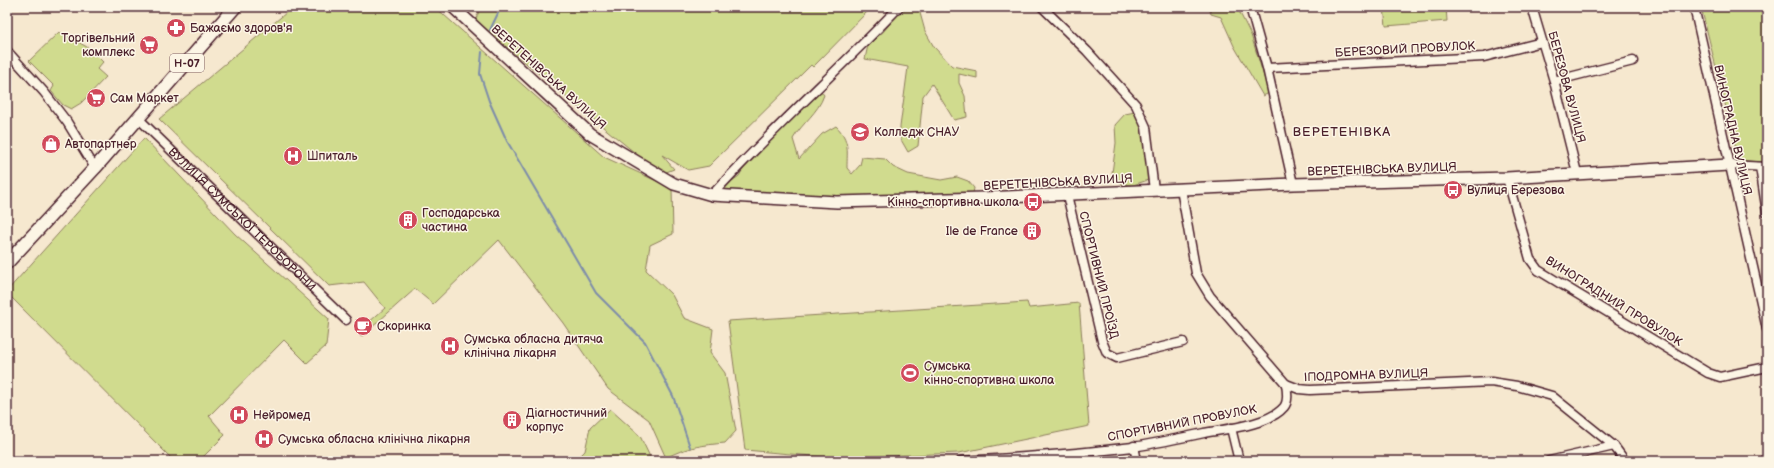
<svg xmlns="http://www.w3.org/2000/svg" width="1774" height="468" font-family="'Balsamiq Sans',sans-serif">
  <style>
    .green { fill: #d0db8e; stroke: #8d7d5c }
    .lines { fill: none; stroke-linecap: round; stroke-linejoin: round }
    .stream { stroke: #7d8caa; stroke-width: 2 }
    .street-casing { stroke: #4a1f2b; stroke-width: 11 }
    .secondary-casing { stroke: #4a1f2b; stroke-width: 14 }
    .primary-casing { stroke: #4a1f2b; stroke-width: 15 }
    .street { stroke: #fcf5e5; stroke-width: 8 }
    .secondary { stroke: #fcf5e5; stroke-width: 11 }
    .primary { stroke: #fcf5e5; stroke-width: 12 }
    .labels { text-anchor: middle; stroke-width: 3; stroke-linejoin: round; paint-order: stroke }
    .shield { fill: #fcf5e5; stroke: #7f5f63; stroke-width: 1 }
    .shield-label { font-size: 11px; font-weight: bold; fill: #4a1f2b }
    .poi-label { font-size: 12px; fill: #4a1f2b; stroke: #fcf5e5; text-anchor: start }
    .street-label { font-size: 12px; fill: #4a1f2b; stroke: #fcf5e5 }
    .neighbourhood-label { font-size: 13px; letter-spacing: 1px; fill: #4a1f2b; stroke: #fcf5e5 }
  </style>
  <rect width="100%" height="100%" fill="#f6e8cf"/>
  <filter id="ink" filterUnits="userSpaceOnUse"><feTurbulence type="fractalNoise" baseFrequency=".025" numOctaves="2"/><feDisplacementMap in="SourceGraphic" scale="8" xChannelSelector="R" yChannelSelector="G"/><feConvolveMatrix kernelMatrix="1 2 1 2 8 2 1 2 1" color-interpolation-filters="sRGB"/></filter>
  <g filter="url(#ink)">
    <path class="green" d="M293,7H435L604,157L672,188L673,234L650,245L646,270L672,295L684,318L713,329L710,353L725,373L736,431L725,443C704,445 685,447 666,458L649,420L608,389L563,323L499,240L433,304L415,289L361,337L359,331L385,308L364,282L329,286L159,119Z
      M481,7H872L813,67L811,65L709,166L688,170L662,155L674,169L661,174L581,109L573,104L561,92L475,21Z
      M904,7H924L920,13L925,31L934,47L952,66L977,71V78L959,74V83L965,96L967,117L954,120L932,84L923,96L918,146L908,152L900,138V127L908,67L865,59L868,45L883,32Z
      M1209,7H1237L1251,35L1269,93L1263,96L1234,46L1221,17L1211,14Z
      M1384,7H1446L1447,21L1386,26Z
      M1701,7H1767V163L1739,160Z
      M59,32L89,48L103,62L97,69L106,77L81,103L71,109L63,105L51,91L54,86L29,61Z
      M820,90L824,95C818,113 802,123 793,139L799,159L822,134L836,126C850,140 847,150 847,168L852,174L860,165L862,157L885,159L893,167L908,174L941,180L957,177L968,181L974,188L973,194L878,199L715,193L739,176L750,157Z
      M1135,112L1144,128L1148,180L1133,185L1122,184L1112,173L1116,143L1115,125L1125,114Z
      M144,138L235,234L329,319L326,346L307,363L284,340L209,416L225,435L199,461H174L7,293V291Z
      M1027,302L1029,308L1079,303L1089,426L959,453L835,458L745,450L728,321Z
      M610,409L640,436L652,461H575L585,451L590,428Z"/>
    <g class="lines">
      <path class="stream" d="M490,30L501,7
        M482,52L480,74L489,101L507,141L596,293L645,342L673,396L690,447"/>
      <defs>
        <g id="street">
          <path d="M1042,7L1087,51L1136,105L1146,127L1154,190"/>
          <path d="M1250,7L1267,68L1293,184"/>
          <path d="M1532,7L1554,81L1577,173"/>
          <path d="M1694,7L1767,329"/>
          <path d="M7,51L44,92L67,122L95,168"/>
          <path d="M1267,68L1484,57L1542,42"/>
          <path d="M1554,81L1633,61"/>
          <path id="s1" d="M139,119L346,320"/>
          <path d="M1729,165L1767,167"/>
          <path d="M1760,167L1767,213"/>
          <path d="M1507,178L1530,259L1538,270L1708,373L1720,377L1767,367"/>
          <path d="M1181,189L1196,273L1210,296L1286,384L1299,389L1310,390L1491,382L1517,386L1552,396L1614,446L1625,461"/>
          <path d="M712,195C771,130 838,71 899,7"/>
          <path d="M1067,195L1102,341L1107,353L1117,358L1183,342"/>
          <path d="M1231,428L1239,461"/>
          <path d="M1134,446L1137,461"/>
          <path d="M961,461C1018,458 1076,454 1133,447C1157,443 1181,438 1204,433C1226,429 1269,425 1284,407C1289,401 1287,391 1286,384"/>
          <path d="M1549,461L1614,446"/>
        </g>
        <path id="secondary" d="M453,7L590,134L674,184L712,195L837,202L984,198L1293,184L1507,178L1729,165"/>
        <path id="primary" d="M7,263L95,168L235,7"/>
      </defs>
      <use href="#street" class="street-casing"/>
      <use href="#secondary" class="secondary-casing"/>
      <use href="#primary" class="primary-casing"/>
      <use href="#street" class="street"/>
      <use href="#secondary" class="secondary"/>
      <use href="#primary" class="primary"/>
    </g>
  </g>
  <defs>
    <symbol id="pharmacy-disc" viewBox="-11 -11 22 22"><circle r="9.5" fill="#d1495b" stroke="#fcf5e5"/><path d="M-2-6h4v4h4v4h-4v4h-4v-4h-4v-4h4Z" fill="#fff"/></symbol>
    <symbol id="supermarket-disc" viewBox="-11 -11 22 22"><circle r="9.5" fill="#d1495b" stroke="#fcf5e5"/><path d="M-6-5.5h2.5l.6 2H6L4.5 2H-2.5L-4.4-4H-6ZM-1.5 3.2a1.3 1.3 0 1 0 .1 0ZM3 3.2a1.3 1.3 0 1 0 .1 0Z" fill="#fff"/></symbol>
    <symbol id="university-disc" viewBox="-11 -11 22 22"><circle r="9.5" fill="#d1495b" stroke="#fcf5e5"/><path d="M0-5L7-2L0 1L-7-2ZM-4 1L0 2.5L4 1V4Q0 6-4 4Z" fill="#fff"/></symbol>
    <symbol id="shop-disc" viewBox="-11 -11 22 22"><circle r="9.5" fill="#d1495b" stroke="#fcf5e5"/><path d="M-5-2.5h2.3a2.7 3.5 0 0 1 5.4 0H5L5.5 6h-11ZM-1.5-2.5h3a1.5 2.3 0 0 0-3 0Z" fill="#fff"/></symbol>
    <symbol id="hospital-disc" viewBox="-11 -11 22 22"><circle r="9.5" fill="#d1495b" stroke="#fcf5e5"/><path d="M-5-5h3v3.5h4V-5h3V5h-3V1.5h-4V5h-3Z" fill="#fff"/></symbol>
    <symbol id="bus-disc" viewBox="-11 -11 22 22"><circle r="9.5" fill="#d1495b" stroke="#fcf5e5"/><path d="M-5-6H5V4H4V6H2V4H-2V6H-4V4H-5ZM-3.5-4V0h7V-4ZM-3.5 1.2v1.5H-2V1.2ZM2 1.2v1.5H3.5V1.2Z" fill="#fff"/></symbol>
    <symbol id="building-disc" viewBox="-11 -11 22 22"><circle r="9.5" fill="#d1495b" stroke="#fcf5e5"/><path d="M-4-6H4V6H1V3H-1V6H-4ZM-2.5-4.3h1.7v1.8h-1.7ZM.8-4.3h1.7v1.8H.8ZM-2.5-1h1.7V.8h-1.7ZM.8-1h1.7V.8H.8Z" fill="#fff"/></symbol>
    <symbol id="cafe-disc" viewBox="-11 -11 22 22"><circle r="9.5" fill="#d1495b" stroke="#fcf5e5"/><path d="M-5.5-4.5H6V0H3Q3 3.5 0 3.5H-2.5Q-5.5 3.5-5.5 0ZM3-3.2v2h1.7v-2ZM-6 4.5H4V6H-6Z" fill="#fff"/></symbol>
    <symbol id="stadium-disc" viewBox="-11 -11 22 22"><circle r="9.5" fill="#d1495b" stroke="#fcf5e5"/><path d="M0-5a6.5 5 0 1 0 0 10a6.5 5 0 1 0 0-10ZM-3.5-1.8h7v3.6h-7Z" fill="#fff"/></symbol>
  </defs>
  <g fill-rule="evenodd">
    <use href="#pharmacy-disc" x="165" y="17" width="22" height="22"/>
    <use href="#supermarket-disc" x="138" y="34" width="22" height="22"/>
    <use href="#supermarket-disc" x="85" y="87" width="22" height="22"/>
    <use href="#university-disc" x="849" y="121" width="22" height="22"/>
    <use href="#shop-disc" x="40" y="133" width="22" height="22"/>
    <use href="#hospital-disc" x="282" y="145" width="22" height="22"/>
    <use href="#bus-disc" x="1442" y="179" width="22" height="22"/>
    <use href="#bus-disc" x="1022" y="191" width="22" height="22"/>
    <use href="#building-disc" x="397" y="209" width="22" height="22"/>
    <use href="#building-disc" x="1021" y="220" width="22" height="22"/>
    <use href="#cafe-disc" x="352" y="315" width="22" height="22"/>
    <use href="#hospital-disc" x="439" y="335" width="22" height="22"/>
    <use href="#stadium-disc" x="899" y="362" width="22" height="22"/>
    <use href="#hospital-disc" x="228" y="404" width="22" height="22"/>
    <use href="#building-disc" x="501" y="409" width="22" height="22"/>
    <use href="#hospital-disc" x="253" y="428" width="22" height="22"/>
  </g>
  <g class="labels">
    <rect class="shield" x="170" y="54" width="34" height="18" rx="3"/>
    <g class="shield-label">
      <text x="187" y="67">Н-07</text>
    </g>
    <g class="poi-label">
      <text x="190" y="32">Бажаємо здоров'я</text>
      <text x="135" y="42" text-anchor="end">Торгівельний<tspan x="135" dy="14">комплекс</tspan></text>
      <text x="110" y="102">Сам Маркет</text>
      <text x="874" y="136">Колледж СНАУ</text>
      <text x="65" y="148">Автопартнер</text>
      <text x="307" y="160">Шпиталь</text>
      <text x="1467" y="194">Вулиця Березова</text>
      <text x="1019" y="206" text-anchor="end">Кінно-спортивна школа</text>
      <text x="422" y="217">Господарська<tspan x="422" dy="14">частина</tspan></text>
      <text x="1018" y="235" text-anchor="end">Ile de France</text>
      <text x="377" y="330">Скоринка</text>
      <text x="464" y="343">Сумська обласна дитяча<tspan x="464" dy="14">клінічна лікарня</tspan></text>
      <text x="924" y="370">Сумська<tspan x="924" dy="14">кінно-спортивна школа</tspan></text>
      <text x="526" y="417">Діагностичний<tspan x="526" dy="14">корпус</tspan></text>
      <text x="253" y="419">Нейромед</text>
      <text x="278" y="443">Сумська обласна клінічна лікарня</text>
    </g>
    <g class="street-label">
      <text transform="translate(1405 49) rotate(-3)" y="4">БЕРЕЗОВИЙ ПРОВУЛОК</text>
      <text transform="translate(549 77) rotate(42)" y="4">ВЕРЕТЕНІВСЬКА ВУЛИЦЯ</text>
      <text transform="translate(1567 87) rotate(75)" y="4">БЕРЕЗОВА ВУЛИЦЯ</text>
      <text transform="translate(1733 130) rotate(77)" y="4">ВИНОГРАДНА ВУЛИЦЯ</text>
      <text transform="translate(1382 169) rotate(-2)" y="4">ВЕРЕТЕНІВСЬКА ВУЛИЦЯ</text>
      <text transform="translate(1058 182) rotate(-3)" y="4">ВЕРЕТЕНІВСЬКА ВУЛИЦЯ</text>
      <text dy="4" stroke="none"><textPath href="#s1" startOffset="144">ВУЛИЦЯ СУМСЬКОЇ ТЕРОБОРОНИ</textPath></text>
      <text transform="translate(1099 275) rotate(76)" y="4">СПОРТИВНИЙ ПРОЇЗД</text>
      <text transform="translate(1614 301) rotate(32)" y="4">ВИНОГРАДНИЙ ПРОВУЛОК</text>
      <text transform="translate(1366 375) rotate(-2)" y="4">ІПОДРОМНА ВУЛИЦЯ</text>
      <text transform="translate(1182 423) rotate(-11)" y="4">СПОРТИВНИЙ ПРОВУЛОК</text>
    </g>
    <g class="neighbourhood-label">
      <text x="1342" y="136">ВЕРЕТЕНІВКА</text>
    </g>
  </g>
  <rect width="1774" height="468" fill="none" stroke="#fcf5e5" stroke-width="24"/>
  <rect x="12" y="12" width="1750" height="444" fill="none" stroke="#4a1f2b" stroke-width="1.5" filter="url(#ink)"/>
</svg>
